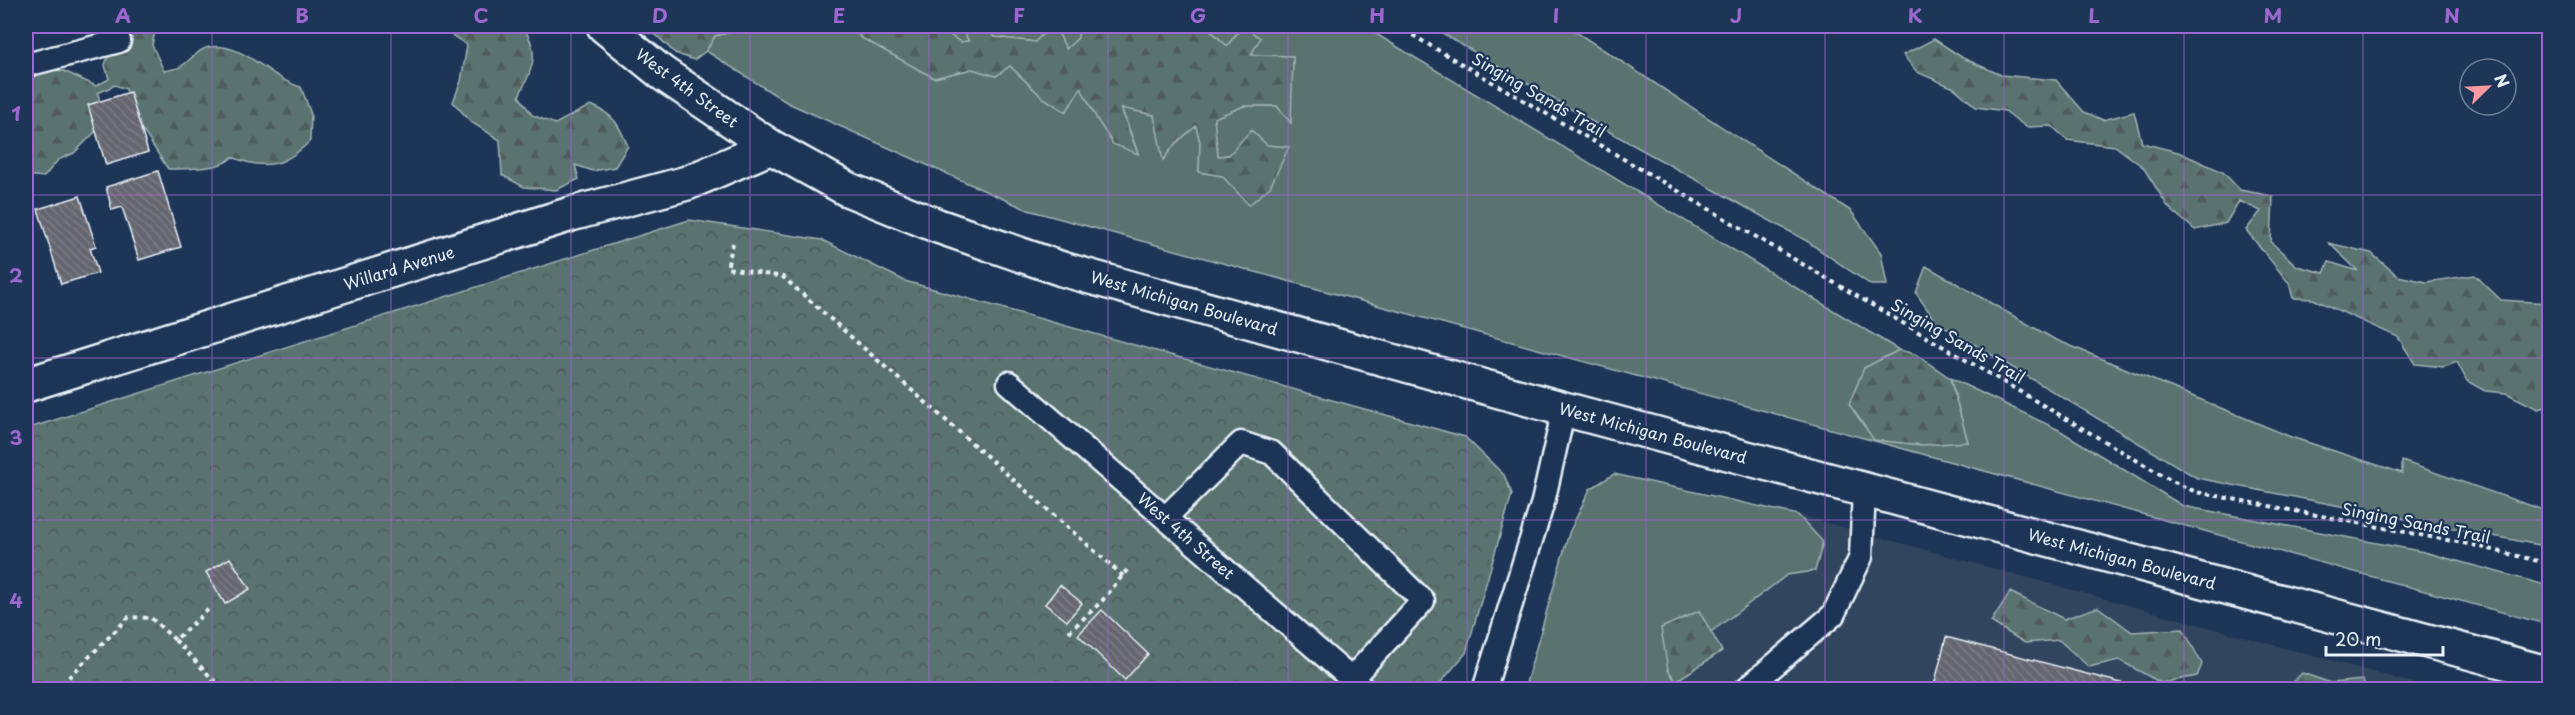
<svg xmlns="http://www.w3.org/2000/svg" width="2575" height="715" font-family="'Playpen Sans',sans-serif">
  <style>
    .built { fill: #33445e }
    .grass { fill: #5a736f; stroke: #a1b2b4; stroke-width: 1.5 }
    .forest { fill: url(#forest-firs); stroke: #a1b2b4; stroke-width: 1.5 }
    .park { fill: url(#park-crowns); stroke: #a1b2b4; stroke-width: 1.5 }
    .building { fill: url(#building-back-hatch); stroke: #e8f1f8; stroke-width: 1.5 }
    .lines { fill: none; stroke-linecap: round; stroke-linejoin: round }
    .service-casing { stroke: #e8f1f8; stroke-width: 27 }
    .tertiary-casing { stroke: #e8f1f8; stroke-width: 38 }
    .primary-casing { stroke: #e8f1f8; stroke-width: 38 }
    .path { stroke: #e8f1f8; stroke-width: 4; stroke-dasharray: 4.5 4.5; stroke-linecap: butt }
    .service { stroke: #1d3557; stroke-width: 22 }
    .tertiary { stroke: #1d3557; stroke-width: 33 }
    .primary { stroke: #1d3557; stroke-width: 33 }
    .grid { fill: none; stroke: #9c67d0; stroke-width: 1.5; stroke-opacity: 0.55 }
    .labels { text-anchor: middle; stroke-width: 4.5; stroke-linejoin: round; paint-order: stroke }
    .street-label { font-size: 16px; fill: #e8f1f8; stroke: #1d3557 }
    .neatline { fill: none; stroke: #9c67d0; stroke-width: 2 }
    .grid-label { font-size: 20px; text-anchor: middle; font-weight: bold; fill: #9c67d0 }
  </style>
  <defs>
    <pattern id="forest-firs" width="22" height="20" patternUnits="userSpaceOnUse" patternTransform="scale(1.5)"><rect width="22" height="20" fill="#5a736f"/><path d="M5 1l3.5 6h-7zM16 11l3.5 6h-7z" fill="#4f5b5b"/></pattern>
    <pattern id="park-crowns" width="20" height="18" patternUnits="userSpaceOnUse" patternTransform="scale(1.5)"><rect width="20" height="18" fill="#5a736f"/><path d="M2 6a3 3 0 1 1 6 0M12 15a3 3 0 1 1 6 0" fill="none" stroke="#4f5b5b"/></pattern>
    <pattern id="building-back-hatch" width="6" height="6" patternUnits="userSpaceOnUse" patternTransform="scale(1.5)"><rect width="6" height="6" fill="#666670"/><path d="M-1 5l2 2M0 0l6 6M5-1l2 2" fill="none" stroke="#7c7c85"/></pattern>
  </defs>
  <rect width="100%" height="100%" fill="#1d3557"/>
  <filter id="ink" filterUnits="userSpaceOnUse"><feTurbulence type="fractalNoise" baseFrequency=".0167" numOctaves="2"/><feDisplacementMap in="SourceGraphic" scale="12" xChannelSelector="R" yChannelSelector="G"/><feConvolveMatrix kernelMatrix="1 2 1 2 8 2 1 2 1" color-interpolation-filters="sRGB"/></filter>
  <g filter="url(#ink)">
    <path class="built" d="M1798,515L2435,689L1662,690L1722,651L1711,632L1787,575L1815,571L1823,542Z"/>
    <path class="grass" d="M730,26H853L860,37L934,78L972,69L996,76L1010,66L1042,97L1066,112L1081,87L1098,121L1138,153L1121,107L1154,115L1176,143L1196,126L1200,142L1199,172L1229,155L1218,156L1213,118L1244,106H1277L1290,122L1293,56L1250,55L1260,38L1243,26H1363L1899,350L1864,368L1968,442L1950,378L2059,430L2183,506L2424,552L2549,586V625L1028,210L788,103L706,51L715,36L731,32Z
      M945,26H960L969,41L960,42L947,33Z
      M984,26H1051L1035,42L994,37Z
      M1055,26H1079L1078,38L1066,49Z
      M1215,26H1242L1227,46L1211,31Z
      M1430,26H1567L1851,211L1881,253L1887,285H1871L1805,240L1608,131Z
      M1926,266L2054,339L2291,437L2402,473V461L2549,512V547L2197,478L1935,321L1916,293Z
      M1614,474L1798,515L1823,542L1815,571L1787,575L1711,632L1699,611L1668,670L1676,681L1662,689L1524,690L1569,533L1590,489Z"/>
    <path class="forest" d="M114,26H194L179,32L155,31L152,45L164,71C169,70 174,69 178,68C189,63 197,49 209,47C246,42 269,79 301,87L311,114L310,141C285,166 266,171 232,157C222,170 184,169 168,169L136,120L126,89L115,85L98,93L104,123L74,153L58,160L44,177L26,175V83L31,81L42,69L64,71L96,86L109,79L105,65L109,54L129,47L125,31Z
      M438,26H522C542,53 532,68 519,96L532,115L555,124L591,105C614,114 619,125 628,146L615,167L593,171L575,165L579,179L556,190L524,187L502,175L500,140L471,122L453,102L461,81L467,45Z
      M631,26H730L731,32L715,36L706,51L694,60L675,53L656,35L629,28Z
      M853,26H945L947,33L960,42L969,41L960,26H984L994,37L1035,42L1051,26H1055L1066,49L1078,38L1079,26H1108L1109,28L1112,26H1169L1193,30L1195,26H1215L1211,31L1227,46L1243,26L1260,38L1251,55L1293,56L1291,123L1277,106H1244L1214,118L1218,156L1229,155L1251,130L1267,145L1289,147L1270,187L1249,205L1222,176L1199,172L1200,142L1196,126L1176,143L1163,160L1154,115L1121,108L1138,154L1113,144L1098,121L1081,88L1066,112L1042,97L1010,66L996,76L972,69L934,78L860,37Z
      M1934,39L1963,58L2001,75L2056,80L2084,112L2103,120L2134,112L2142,143L2178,152L2223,172L2240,190L2273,196L2271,242L2297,266L2324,273L2329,262L2358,271L2329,243L2371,253L2398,276L2426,282L2475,275L2501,300L2548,303L2549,406L2538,409L2506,393L2485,391L2467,381L2457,362L2444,367L2415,364L2398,337L2313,299L2293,298L2289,283L2246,230L2261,211L2239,201L2226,223L2195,230L2169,208L2143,167L2115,146L2067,140L2052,126L2026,127L2005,111L1976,107L1954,88L1917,72L1903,55Z
      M1899,350L1915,354L1950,378L1968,442L1922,445L1874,440L1849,404L1864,368Z
      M2010,592L2064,619L2098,607L2132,632L2183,629L2202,664L2197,676L2161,683L2119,660L2089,667L2059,640L2025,643L1991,622Z
      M1699,611L1722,651L1676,681L1668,670L1661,628Z
      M2302,673L2331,683L2363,680L2366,689H2286Z"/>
    <path class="park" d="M689,220L822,240L905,281L1465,437L1504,475L1512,494L1466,653L1435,689L26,690V429Z"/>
    <path class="building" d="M130,92L148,152L106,165L88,105Z
      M158,171L181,247L139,260L122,207L112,210L106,187Z
      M80,196L96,246L90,248L98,273L61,284L38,209Z
      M230,558L250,589L225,604L206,572Z
      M1060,585L1082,603L1067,621L1045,604Z
      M1102,610L1148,654L1125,680L1078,635Z
      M1946,637L2148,690H1933Z"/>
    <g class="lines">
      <defs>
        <path id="service" d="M26,65L119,41
          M1009,383L1364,690
          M1165,518L1241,443L1272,453L1423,601L1352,678
          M1484,690L1543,502L1564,409
          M1745,690L1833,615L1861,557L1864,490"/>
        <path id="tertiary" d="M26,385L571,214L687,183L771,147"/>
        <path id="primary" d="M604,26L662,73L771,147L847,189L938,226L1062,269L1564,409L2550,674"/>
      </defs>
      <use href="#service" class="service-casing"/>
      <use href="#tertiary" class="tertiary-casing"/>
      <use href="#primary" class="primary-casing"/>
      <path class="path" d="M1397,26L2172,481L2196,492L2473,545L2550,564
        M733,243L727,268L783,277L1123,576
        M1069,632L1102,601L1127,570
        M175,640L223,690
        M56,690L129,617L151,618L175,640L211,607
        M275,690L281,683"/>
      <use href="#service" class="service"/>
      <use href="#tertiary" class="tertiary"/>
      <use href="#primary" class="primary"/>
    </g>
  </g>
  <path class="grid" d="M212,26V690M391,26V690M571,26V690M750,26V690M929,26V690M1108,26V690M1288,26V690M1467,26V690M1646,26V690M1825,26V690M2004,26V690M2184,26V690M2363,26V690M26,195H2550M26,358H2550M26,520H2550"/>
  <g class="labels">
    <g class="street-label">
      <text transform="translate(687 88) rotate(36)" y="6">West 4th Street</text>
      <text transform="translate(1539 95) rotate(30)" y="6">Singing Sands Trail</text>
      <text transform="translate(399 268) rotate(-17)" y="6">Willard Avenue</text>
      <text transform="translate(1184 303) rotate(16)" y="6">West Michigan Boulevard</text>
      <text transform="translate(1958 341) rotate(30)" y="6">Singing Sands Trail</text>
      <text transform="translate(1653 433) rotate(15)" y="6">West Michigan Boulevard</text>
      <text transform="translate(2416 523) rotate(11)" y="6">Singing Sands Trail</text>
      <text transform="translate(1186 536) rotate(41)" y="6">West 4th Street</text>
      <text transform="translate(2122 559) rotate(15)" y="6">West Michigan Boulevard</text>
    </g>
  </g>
  <rect width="2575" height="715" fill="none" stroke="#1d3557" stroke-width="66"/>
  <g transform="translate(2488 87) rotate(66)"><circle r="28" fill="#1d3557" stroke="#6e8097" stroke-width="1.5"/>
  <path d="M0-4.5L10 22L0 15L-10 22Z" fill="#ff9aa2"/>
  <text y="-9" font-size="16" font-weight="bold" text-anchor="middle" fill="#e8f1f8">N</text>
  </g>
  <path d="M2326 646v9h117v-9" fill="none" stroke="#e8f1f8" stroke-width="3"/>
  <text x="2335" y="646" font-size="18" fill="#e8f1f8" stroke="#1d3557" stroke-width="4.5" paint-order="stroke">20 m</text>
  <rect x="33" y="33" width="2509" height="649" class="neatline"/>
  <g class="grid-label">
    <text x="123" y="23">A</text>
    <text x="302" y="23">B</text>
    <text x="481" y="23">C</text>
    <text x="660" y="23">D</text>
    <text x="839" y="23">E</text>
    <text x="1019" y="23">F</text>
    <text x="1198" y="23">G</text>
    <text x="1377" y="23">H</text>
    <text x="1556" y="23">I</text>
    <text x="1736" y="23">J</text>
    <text x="1915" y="23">K</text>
    <text x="2094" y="23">L</text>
    <text x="2273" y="23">M</text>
    <text x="2452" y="23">N</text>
    <text x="16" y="121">1</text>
    <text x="16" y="283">2</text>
    <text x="16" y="445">3</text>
    <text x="16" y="608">4</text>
  </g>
</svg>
